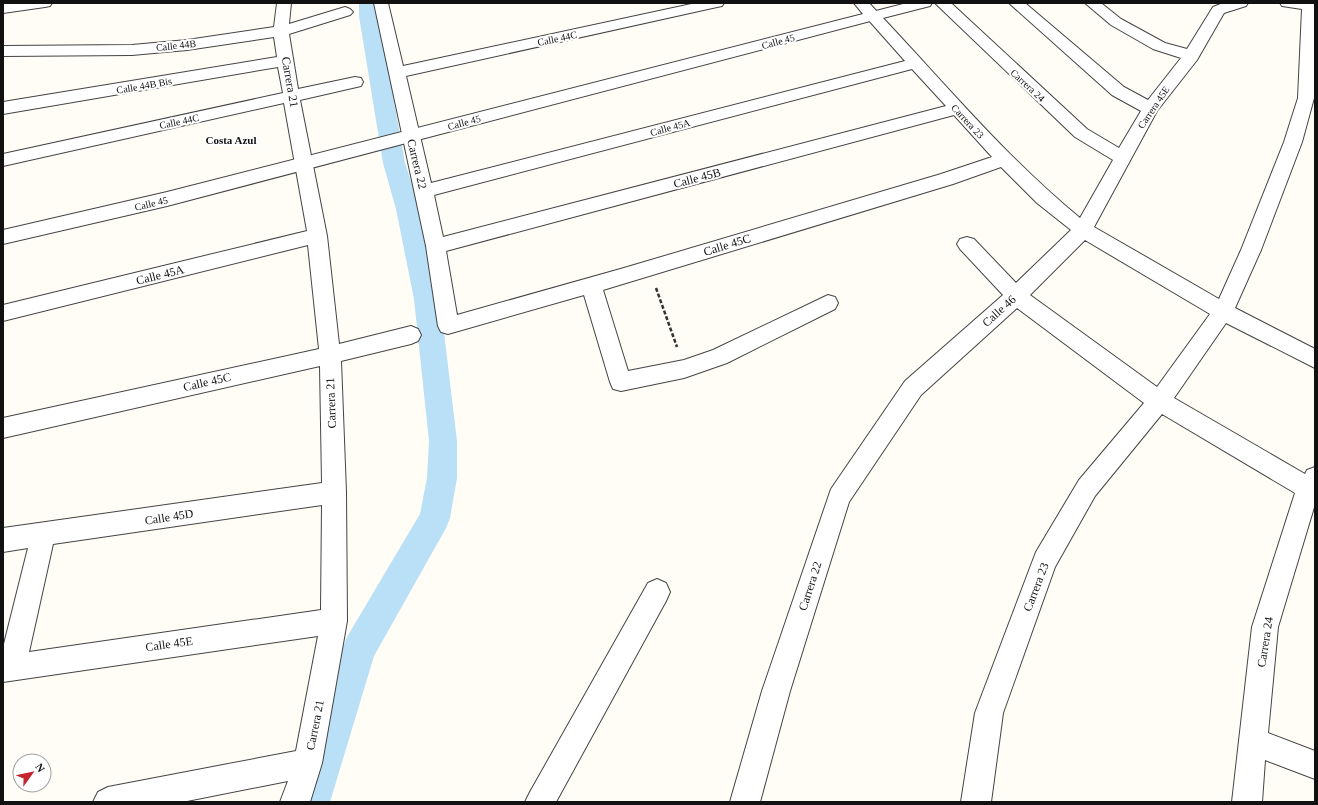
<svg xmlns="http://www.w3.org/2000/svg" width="1318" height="805" font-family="'Times New Roman',serif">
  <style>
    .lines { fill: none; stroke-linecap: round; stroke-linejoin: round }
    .canal { fill: #b9e0f7; fill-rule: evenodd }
    .minor-casing { stroke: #444; stroke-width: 2 }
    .tertiary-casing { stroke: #444; stroke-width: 2 }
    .path { stroke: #333; stroke-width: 2.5; stroke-dasharray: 4 2; stroke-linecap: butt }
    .minor { fill: #fff; fill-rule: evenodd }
    .tertiary { fill: #fff; fill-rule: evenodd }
    .labels { text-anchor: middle; stroke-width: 4; stroke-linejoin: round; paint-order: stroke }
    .far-street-label { font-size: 10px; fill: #111; stroke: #fff }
    .far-neighbourhood-label { font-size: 11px; font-weight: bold; fill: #111; stroke: #fff }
    .street-label { font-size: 12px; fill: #111; stroke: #fff }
  </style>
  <rect width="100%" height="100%" fill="#fffdf5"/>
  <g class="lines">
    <path class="canal" d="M359,3H379V16L405,163L420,209L440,299L457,441V478L450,518L446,528L374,656L330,802H294L342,649L347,637L420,514L427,478L429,441L414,299L396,209L383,163L359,16Z"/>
    <defs>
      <path id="minor" d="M3,3H52L50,6L45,7L3,13Z
        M277,3H291L289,24L345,7L350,9L353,12L350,15L289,34L298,89L355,77L361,78L363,82L361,86L300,100L327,236L339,344L411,326L418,329L421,335L418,341L411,344L341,361L346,492L347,621L322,763L310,802H280L288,781L182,802H93L98,792L108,787L296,751L318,636L3,682V648L28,548L3,552V528L322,483L320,366L3,438V418L319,349L308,245L3,321V305L307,231L284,103L3,166V154L283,93L278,67L3,114V102L277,57L274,37L187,50L132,55L3,56V46L132,45L187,40L274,27ZM322,505L321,610L29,652L53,544Z
        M374,3H388L403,66L696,3H724L722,6L717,7L406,76L431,183L905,61L865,16L868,13L907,3H932L930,6L883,18C947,86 1008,159 1080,218L1113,160L1075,137L935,3H951L1087,129L1119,148L1141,111L1112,95L1009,3H1025L1124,87L1148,100L1181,58L1153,49L1111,25L1085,3H1101L1121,19L1165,43L1187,49L1213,7L1223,3H1248L1246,6L1224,13L1197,60L1157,111L1094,227L1219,299L1241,250L1284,142L1298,98L1302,9L1282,6L1280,3H1315L1314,98L1302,142L1261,250L1235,308L1315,349V368L1226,323L1174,398L1305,474L1307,470L1315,467V504L1278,627L1268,733L1315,751V779L1265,760L1262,802H1232L1252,627L1295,493L1162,414L1095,496L1055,567L1003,713L991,802H961L975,713L1036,552L1079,480L1144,403L1017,308L921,395L849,502L790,691L760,802H730L762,691L831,489L905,381L1003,295L960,249L957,244L960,239L967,237L974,239L1016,283L1071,230L1037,203L1001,167L953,184L603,290L628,371L684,360L713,350L828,295L835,297L838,303L835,309L727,363L684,378L621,391L613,389L610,382L584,295L448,334L441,332L438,326L426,246ZM912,69L946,106L443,237L434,195ZM954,115L992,157L941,174L624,268L457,315L446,251ZM1085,240L1210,314L1157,387L1030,295Z
        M657,579L666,583L670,592L666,601L556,802H525L530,792L648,583Z"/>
      <path id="tertiary" d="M854,3H869L881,16L878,19L167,206L3,244V230L167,192L863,14Z"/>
    </defs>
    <use href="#minor" class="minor-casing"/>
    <use href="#tertiary" class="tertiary-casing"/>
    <path class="path" d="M656,288L677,347"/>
    <use href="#minor" class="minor"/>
    <use href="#tertiary" class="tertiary"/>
  </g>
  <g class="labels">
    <g class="far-street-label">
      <text transform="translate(557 38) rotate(-12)" y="4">Calle 44C</text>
      <text transform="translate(778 41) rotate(-15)" y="4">Calle 45</text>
      <text transform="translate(176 45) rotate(-6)" y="4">Calle 44B</text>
      <text transform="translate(144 85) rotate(-10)" y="4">Calle 44B Bis</text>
      <text transform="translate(1028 85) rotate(43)" y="4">Carrera 24</text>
      <text transform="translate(1153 107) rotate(-56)" y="4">Carrera 45E</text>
      <text transform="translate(179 121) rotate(-12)" y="4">Calle 44C</text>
      <text transform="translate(968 121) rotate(47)" y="4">Carrera 23</text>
      <text transform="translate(464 122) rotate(-15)" y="4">Calle 45</text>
      <text transform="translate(670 127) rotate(-15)" y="4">Calle 45A</text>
      <text transform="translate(151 203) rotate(-13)" y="4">Calle 45</text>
    </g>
    <g class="far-neighbourhood-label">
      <text x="231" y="144">Costa Azul</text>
    </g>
    <g class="street-label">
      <text transform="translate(290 82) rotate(80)" y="4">Carrera 21</text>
      <text transform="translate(417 164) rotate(76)" y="4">Carrera 22</text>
      <text transform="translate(697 178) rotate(-15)" y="4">Calle 45B</text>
      <text transform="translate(727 245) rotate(-17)" y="4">Calle 45C</text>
      <text transform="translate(160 275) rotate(-14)" y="4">Calle 45A</text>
      <text transform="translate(999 311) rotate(-42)" y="4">Calle 46</text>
      <text transform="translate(207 382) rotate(-13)" y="4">Calle 45C</text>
      <text transform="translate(331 403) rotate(-92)" y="4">Carrera 21</text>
      <text transform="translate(169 517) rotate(-9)" y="4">Calle 45D</text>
      <text transform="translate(810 586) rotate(-72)" y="4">Carrera 22</text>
      <text transform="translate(1036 587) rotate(-69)" y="4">Carrera 23</text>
      <text transform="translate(1265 642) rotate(-81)" y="4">Carrera 24</text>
      <text transform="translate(169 644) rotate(-8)" y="4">Calle 45E</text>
      <text transform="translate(315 725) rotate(-79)" y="4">Carrera 21</text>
    </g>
  </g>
  <rect width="1318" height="805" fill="none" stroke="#111111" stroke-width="8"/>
  <g transform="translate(32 773) rotate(57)"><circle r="19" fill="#ffffff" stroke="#a0a0a0"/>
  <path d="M0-3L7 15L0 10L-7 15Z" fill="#c4262e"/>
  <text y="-6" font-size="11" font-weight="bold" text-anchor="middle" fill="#111111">N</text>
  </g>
</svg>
